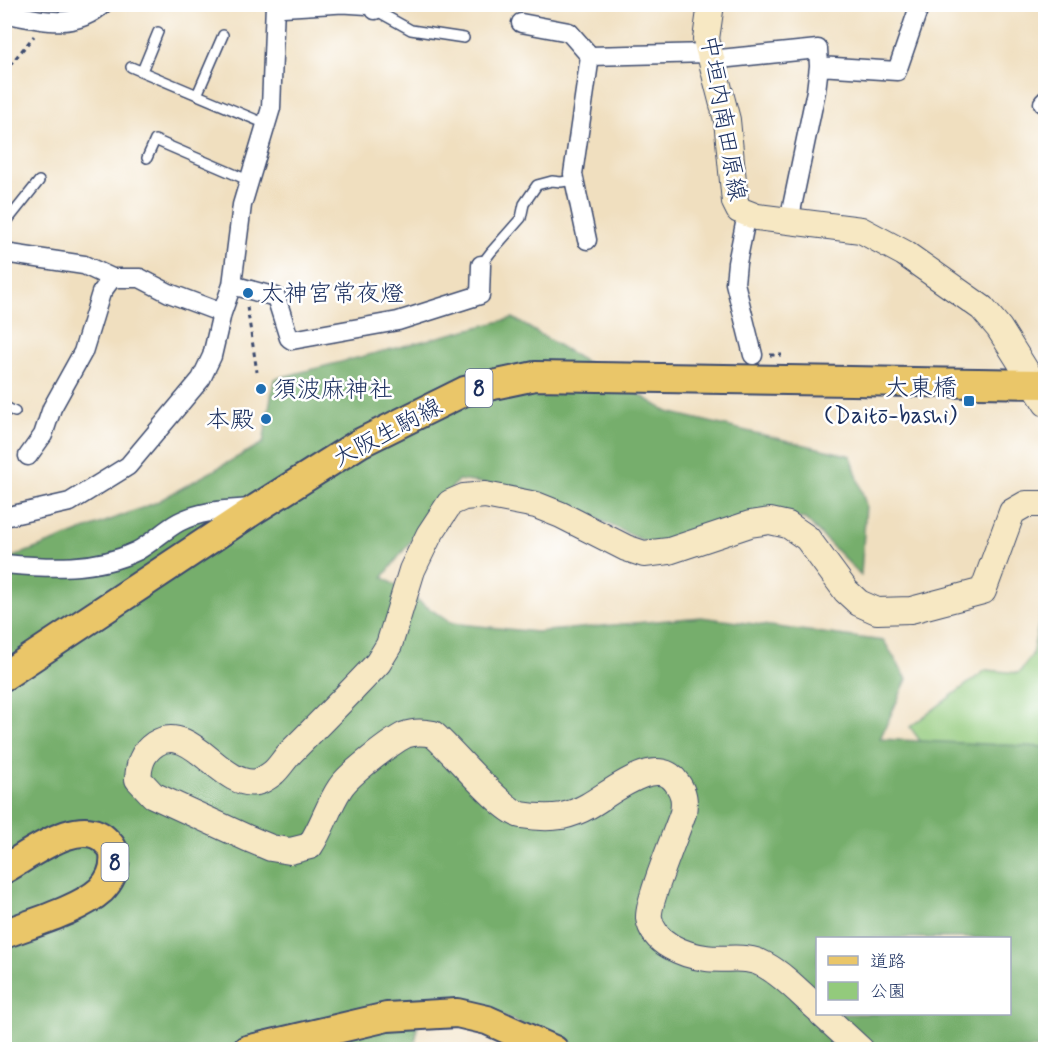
<svg xmlns="http://www.w3.org/2000/svg" width="1050" height="1054" font-family="Mynerve,'Klee One',sans-serif">
  <style>
    .green { fill: #93ca7c; stroke: #577c6d; stroke-width: 1.5 }
    .forest { fill: #76ae6c; stroke: #486e65; stroke-width: 1.5; fill-rule: evenodd }
    .lines { fill: none; stroke-linecap: round; stroke-linejoin: round }
    .lane-casing { stroke: #3b496d; stroke-width: 12 }
    .street-casing { stroke: #3b496d; stroke-width: 21 }
    .secondary-casing { stroke: #3b496d; stroke-width: 28 }
    .primary-casing { stroke: #3b496d; stroke-width: 32 }
    .path { stroke: #3b496d; stroke-width: 3; stroke-dasharray: 4.5 4.5; stroke-linecap: butt }
    .lane { stroke: #fff; stroke-width: 9 }
    .street { stroke: #fff; stroke-width: 18 }
    .secondary { stroke: #f7e8c3; stroke-width: 26 }
    .primary { stroke: #eac669; stroke-width: 28 }
    .poi-dot { fill: #1f6fb2; stroke: #fff; stroke-width: 2 }
    .labels { text-anchor: middle; stroke-width: 5; stroke-linejoin: round; paint-order: stroke }
    .shield { fill: #fff; stroke: #5f6d8e; stroke-width: 1.5 }
    .shield-label { font-size: 22px; font-weight: bold; fill: #1b2f5e }
    .street-label { font-size: 24px; fill: #1b2f5e; stroke: #fff }
    .poi-label { font-size: 24px; fill: #1b2f5e; stroke: #fff; text-anchor: start }
  </style>
  <rect width="100%" height="100%" fill="#fff"/>
  <filter id="ink" filterUnits="userSpaceOnUse"><feTurbulence type="fractalNoise" baseFrequency=".0167" numOctaves="2"/><feDisplacementMap in="SourceGraphic" scale="12" xChannelSelector="R" yChannelSelector="G"/><feConvolveMatrix kernelMatrix="1 2 1 2 8 2 1 2 1" color-interpolation-filters="sRGB"/></filter>
  <filter id="wash" filterUnits="userSpaceOnUse"><feTurbulence type="fractalNoise" baseFrequency=".008" numOctaves="4" result="noise"/><feDisplacementMap in="SourceGraphic" scale="24" xChannelSelector="R" yChannelSelector="G"/><feGaussianBlur stdDeviation="1.35" result="paint"/><feColorMatrix in="noise" values="0 0 0 0 0 0 0 0 0 0 0 0 0 0 0 0 0 1.4 0 .05"/><feComposite in="paint" operator="in"/></filter>
  <g filter="url(#wash)">
    <rect width="100%" height="100%" fill="#f0dfbf"/>
    <path class="green" d="M1045,594V754L935,761L910,727L986,670L1019,673L1032,655Z"/>
    <path class="forest" d="M513,318L668,412L851,456L866,505L861,575L805,519L765,514L652,545L562,502L496,485L458,480L383,577L451,623L536,632L701,617L884,641L907,679L880,739L1045,747V1049H577L512,1020L451,997L420,1000L415,1049L5,1050V560L155,503L263,443L274,379ZM818,938H1010V1014H818Z"/>
  </g>
  <g filter="url(#ink)">
    <g class="lines">
      <defs>
        <path id="lane" d="M275,12L343,8L375,10L411,30L464,38
          M131,67L266,124
          M142,71L158,32
          M197,95L223,35
          M147,158L155,140L250,181
          M4,225L39,181
          M481,265L491,252L521,218L524,204L537,185L552,181L561,182L567,181L572,175
          M4,406L15,412"/>
        <path id="street" d="M375,10L378,4
          M4,13C39,20 74,31 103,4
          M521,23L569,32L590,56
          M710,60L818,49L819,66L816,91L789,221
          M819,66L897,71L920,4
          M1043,103L1046,100
          M747,214L737,263L735,283L753,355
          M587,240L573,174L590,56L709,53
          M4,253L84,265L112,278
          M232,285L276,297L289,338L292,340L398,321L480,295L481,265
          M28,456L43,435L52,408L83,352L101,293L112,278H140L169,293L222,313
          M4,517L70,502L128,466L201,379L212,356L222,313L232,285L242,205L271,108L275,4
          M4,564C48,568 96,571 137,551C152,543 164,530 179,522C202,510 227,510 252,508"/>
        <path id="secondary" d="M711,4L706,39L727,120L735,202L739,210L757,217L861,230L904,253L982,308L999,328L1046,403
          M818,1009C801,994 785,976 765,965C746,954 726,961 706,958C684,955 653,944 649,918C647,903 677,831 683,813C685,800 684,793 677,783C657,752 609,795 588,806C581,810 571,814 562,816C550,818 533,817 521,815C502,811 452,750 433,734C424,732 415,731 405,735C391,742 349,774 340,788C328,806 323,826 310,846L290,851L271,848L247,838L153,795L138,779C139,764 142,753 155,744C191,720 221,789 257,782C261,781 269,776 273,773C280,767 284,759 291,752C320,723 350,693 378,663L389,645L412,570L429,535L450,503L464,497L485,495L536,505L561,515L626,548L644,554L669,551L750,524L770,521L788,525L807,538L846,591L859,603L877,611L911,610L983,591L1012,512L1026,504H1046
          M822,1014L861,1050"/>
        <path id="primary" d="M4,676L257,508L360,443L465,391L535,376L1046,384
          M4,869C30,855 82,813 107,842C111,846 113,848 114,853C116,868 111,880 101,890C79,910 32,923 4,934
          M247,1050L387,1017L457,1013L487,1020L554,1050"/>
      </defs>
      <use href="#lane" class="lane-casing"/>
      <use href="#street" class="street-casing"/>
      <use href="#secondary" class="secondary-casing"/>
      <use href="#primary" class="primary-casing"/>
      <path class="path" d="M4,72L34,36
        M247,307L257,372
        M770,355H782"/>
      <use href="#lane" class="lane"/>
      <use href="#street" class="street"/>
      <use href="#secondary" class="secondary"/>
      <use href="#primary" class="primary"/>
    </g>
  </g>
  <g class="poi-dot">
    <circle cx="248" cy="293" r="6"/>
    <circle cx="261" cy="389" r="6"/>
    <rect x="963" y="395" width="12" height="12" rx="3"/>
    <circle cx="266" cy="419" r="6"/>
  </g>
  <g class="labels">
    <g class="shield">
      <rect x="465.5" y="369" width="27" height="38" rx="4.5"/>
      <rect x="101.5" y="843" width="27" height="38" rx="4.5"/>
    </g>
    <g class="shield-label">
      <text x="479" y="396">8</text>
      <text x="115" y="870">8</text>
    </g>
    <g class="street-label">
      <text transform="translate(724 118) rotate(80)" y="8">中垣内南田原線</text>
      <text transform="translate(387 432) rotate(-28)" y="8">大阪生駒線</text>
    </g>
    <g class="poi-label">
      <text x="260" y="301">太神宮常夜燈</text>
      <text x="957" y="395" text-anchor="end">大東橋<tspan x="957" dy="28">(Daitō-bashi)</tspan></text>
      <text x="273" y="397">須波麻神社</text>
      <text x="254" y="427" text-anchor="end">本殿</text>
    </g>
  </g>
  <rect width="1050" height="1054" fill="none" stroke="#fff" stroke-width="24"/>
  <rect x="816" y="937" width="195" height="78" fill="#ffffff" stroke="#a4acbf" stroke-width="1.5"/>
  <rect x="828" y="956" width="30" height="9" fill="#eac669" stroke="#a4acbf" stroke-width="1.5"/>
  <text x="870" y="967" font-size="18" fill="#1b2f5e">道路</text>
  <rect x="828" y="982" width="30" height="18" fill="#93ca7c" stroke="#a4acbf" stroke-width="1.5"/>
  <text x="870" y="997" font-size="18" fill="#1b2f5e">公園</text>
</svg>
